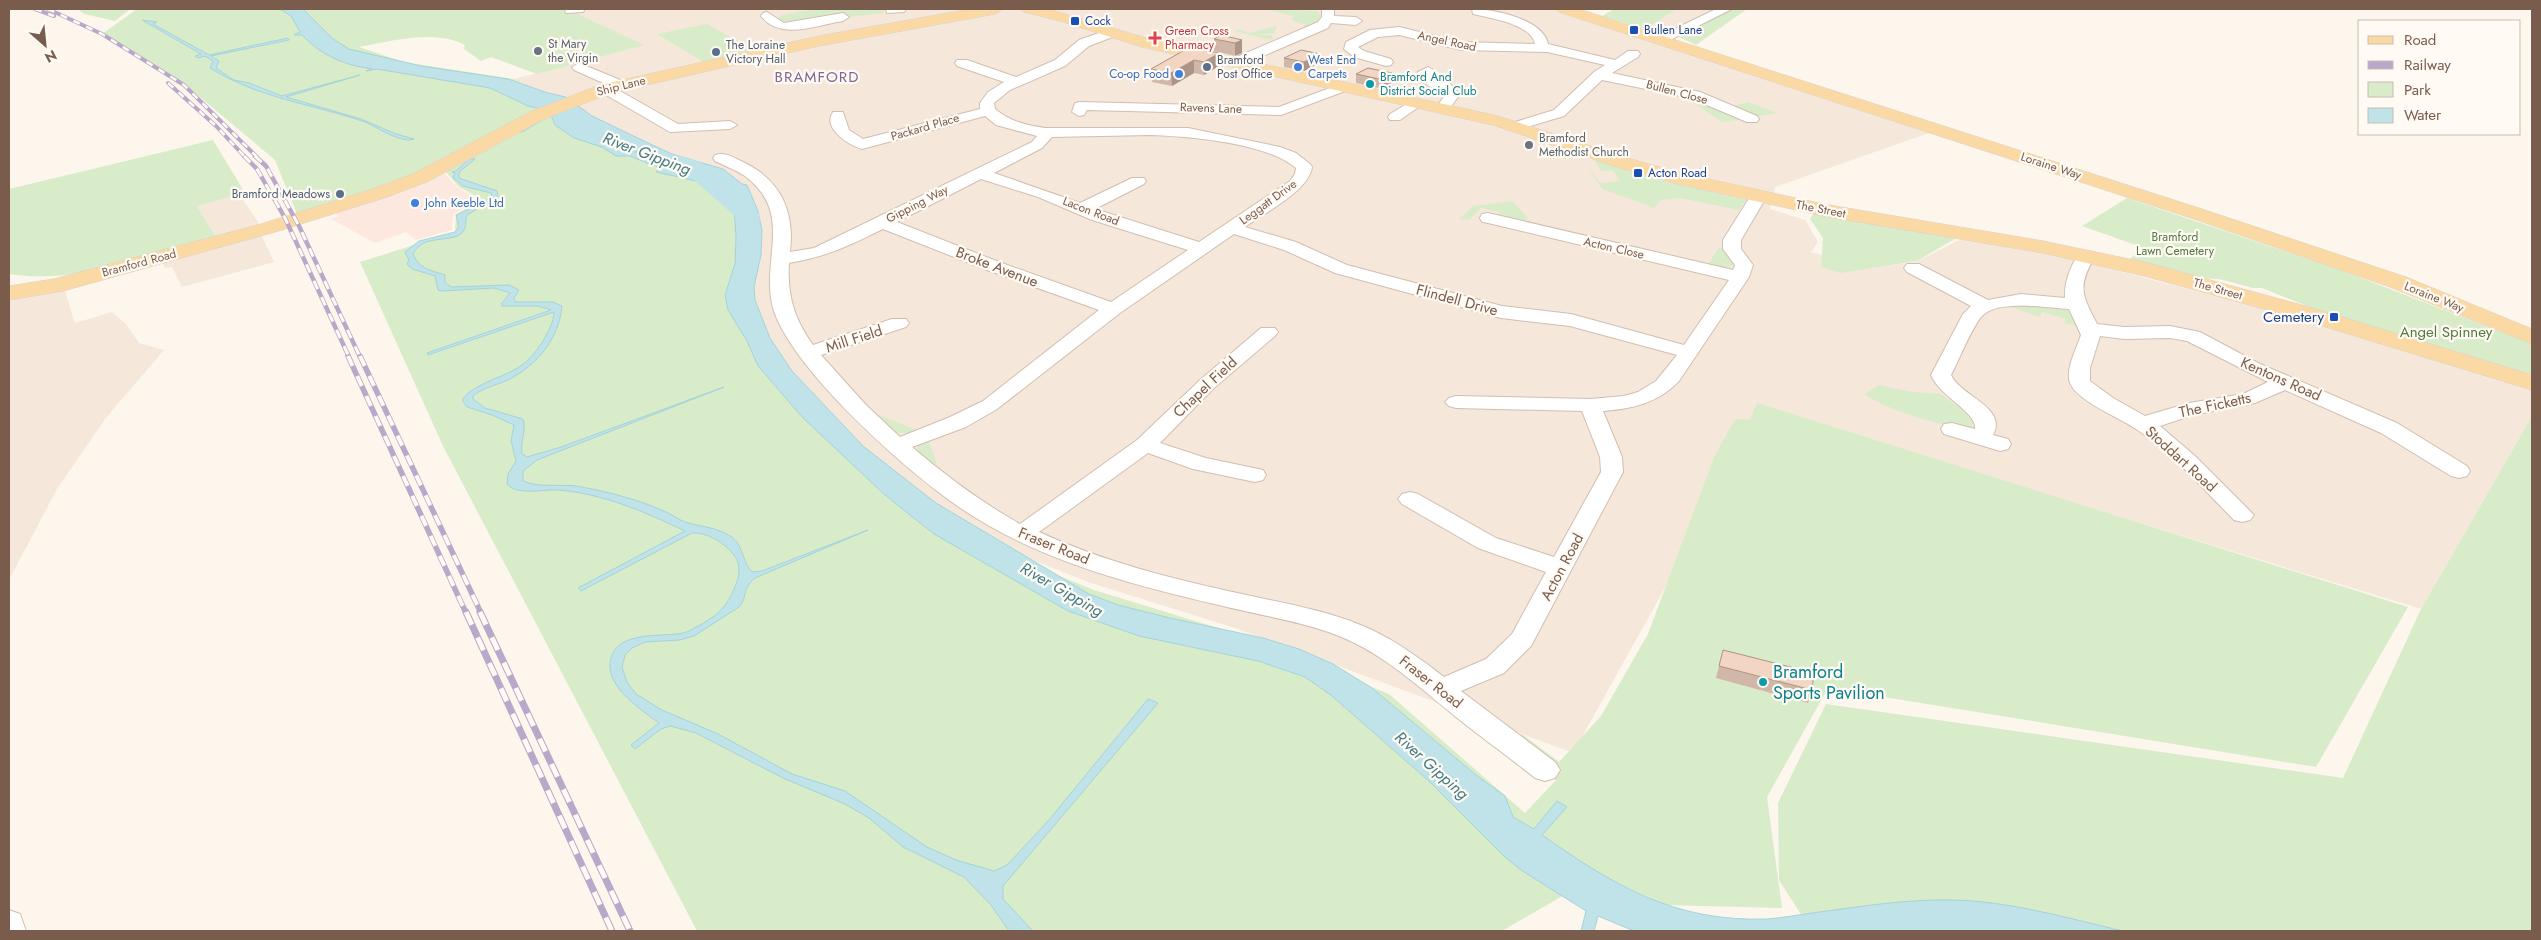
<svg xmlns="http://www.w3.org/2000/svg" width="2541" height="940" font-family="Jost,sans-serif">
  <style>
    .residential { fill: #f5e8da }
    .commercial { fill: #fde8e0 }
    .green { fill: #d8ecc9 }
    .water { fill: #bfe3e8; stroke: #a5d3da }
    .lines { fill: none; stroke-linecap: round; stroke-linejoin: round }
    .river { fill: #bfe3e8; fill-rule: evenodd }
    .minor-casing { stroke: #d1beb0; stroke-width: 2 }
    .major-casing { stroke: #dad1cd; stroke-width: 1 }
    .minor { fill: #fff; fill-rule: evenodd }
    .major { fill: #fbd9a5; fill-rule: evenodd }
    .rail-far3-casing { stroke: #b9a8c9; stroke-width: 4 }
    .rail-far2-casing { stroke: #b9a8c9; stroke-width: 4.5 }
    .rail-far1-casing { stroke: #b9a8c9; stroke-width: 5.5 }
    .rail-casing { stroke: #b9a8c9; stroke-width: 7 }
    .rail-far3 { stroke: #fffaf3; stroke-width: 2.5; stroke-dasharray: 7; stroke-linecap: butt }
    .rail-far2 { stroke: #fffaf3; stroke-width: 3; stroke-dasharray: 9; stroke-linecap: butt }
    .rail-far1 { stroke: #fffaf3; stroke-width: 4; stroke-dasharray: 11; stroke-linecap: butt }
    .rail { stroke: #fffaf3; stroke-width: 5; stroke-dasharray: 14; stroke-linecap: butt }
    .wall { fill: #d1b7a8 }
    .shaded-wall { fill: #aa9588 }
    .building { fill: #f3d5c3; stroke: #aa9588 }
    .transit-dot { fill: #1a4fb4; stroke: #fffaf3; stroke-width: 2 }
    .health-dot { fill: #e0444e; stroke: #fffaf3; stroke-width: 2 }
    .worship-dot { fill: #6b7280; stroke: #fffaf3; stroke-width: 2 }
    .service-dot { fill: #5c6f8a; stroke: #fffaf3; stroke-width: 2 }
    .shop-dot { fill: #3f7fe0; stroke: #fffaf3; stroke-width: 2 }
    .culture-dot { fill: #0f9aa8; stroke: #fffaf3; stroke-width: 2 }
    .labels { text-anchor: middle; stroke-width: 4.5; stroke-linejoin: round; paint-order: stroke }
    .far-transit-label { font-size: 12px; fill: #164399; stroke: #fffaf3; text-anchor: start }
    .far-health-label { font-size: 12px; fill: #be3a42; stroke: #fffaf3; text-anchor: start }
    .far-street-label { font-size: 12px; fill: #7a5c4d; stroke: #fffaf3 }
    .far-worship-label { font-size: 12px; fill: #5b616d; stroke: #fffaf3; text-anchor: start }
    .far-service-label { font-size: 12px; fill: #4e5e75; stroke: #fffaf3; text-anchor: start }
    .far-shop-label { font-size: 12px; fill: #366cbe; stroke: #fffaf3; text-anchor: start }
    .far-culture-label { font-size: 12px; fill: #0d838f; stroke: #fffaf3; text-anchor: start }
    .far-park-label { font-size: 12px; fill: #537a41; stroke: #fffaf3 }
    .far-quarter-label { font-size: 15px; letter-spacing: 1px; fill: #846695; stroke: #fffaf3 }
    .street-label { font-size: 15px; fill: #7a5c4d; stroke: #fffaf3 }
    .transit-label { font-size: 15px; fill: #164399; stroke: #fffaf3; text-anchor: end }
    .park-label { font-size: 15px; fill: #537a41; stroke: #fffaf3 }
    .water-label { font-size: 16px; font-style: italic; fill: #437c86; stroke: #fffaf3 }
    .near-culture-label { font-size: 18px; fill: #0d838f; stroke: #fffaf3; text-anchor: start }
  </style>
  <rect width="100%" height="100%" fill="#fdf6ec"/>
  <path class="residential" d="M578,9H1564L1934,128L1929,133L1775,187L1770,209L1805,220L1818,242L1811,252L1829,257L1840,272L1916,262L1963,238L2039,250L2336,328L2532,390V416L2421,609L1765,408L1573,753L1238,629L1088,582L968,534L804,401L741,303L744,216L693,167L514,79L643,45L571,12Z
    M1677,9H1719L1667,33L1645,29Z
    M239,194L260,225L216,237L197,206Z
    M261,234L274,262L182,287L172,267L165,268L161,260Z
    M64,288L75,323L112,312L126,324L139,343L164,350L105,419L57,489L9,580V293Z"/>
  <path class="commercial" d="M444,173L457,187L478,199L453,215L452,230L416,240L406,232L375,243L331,219L339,216L332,212Z"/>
  <path class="green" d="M78,9H130L115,21L84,14Z
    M137,9H294L317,35L334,40L303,9H567L644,45L537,74L491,57L481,61L464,49L465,45C434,29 392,41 359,47L404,62L514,79L562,102L410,182L299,219L275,160L189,88L102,34Z
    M815,9H892L882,11L884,13L787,25L775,20L782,15Z
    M1266,9L1318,11L1321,16L1317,23L1299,31L1296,30L1305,28L1304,26L1306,25L1290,19L1295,17Z
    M1614,9H1677L1645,29L1602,16Z
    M1732,9H1747L1696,45L1677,36Z
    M707,24L757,52L705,63L657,34Z
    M1277,26L1274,33L1255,35H1272L1273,38L1270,40L1235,31L1239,29L1249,33Z
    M1696,97L1743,119L1722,122L1691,101Z
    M1748,102L1777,113L1753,117L1730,107Z
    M550,116L593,135L688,170L744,217L741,303L804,401L965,538L1094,590L1241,635L1389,694L1525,813L1556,780L1506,743L1522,734L1559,762L1601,716L1648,634L1715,455L1735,419L1750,420L1757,403L2408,607L2316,767L1828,688L1767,797L1782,908L1665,905L1593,872L1597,876L1502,931H697L443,446L360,262L455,232L456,215L481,199L459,187L446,172Z
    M213,140L245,193L197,206L216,237C151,255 76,285 9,274V189Z
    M1598,160L1651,178L1746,200L1739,210L1680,198L1661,200L1654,208L1602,189L1585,163L1600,183L1620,181L1612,170L1601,171L1595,161Z
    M2127,198L2346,272L2532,344V381L2352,324L2262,288H2253L2219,279L2192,278L2128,260L2144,248L2082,226Z
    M1512,201L1528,218L1524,224L1499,217V212L1481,208L1469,220L1459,219L1473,206Z
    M1814,213L1958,237L1917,261L1840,273L1821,267L1823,238L1810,219Z
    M1719,247L1725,248L1734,265L1723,269L1707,266Z
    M2018,305L2067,309L2078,326L2064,323L2066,319L2042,312L2040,317L2008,306Z
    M1879,385L1913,392L1941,394L1972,418L1973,424L1970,428C1942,427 1887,410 1864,394Z
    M879,415L916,430L917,433H897L876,417Z
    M2532,416V931H2093L1806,922L1779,880L1778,803L1826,704L2343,778L2421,609Z
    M924,440L929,441L937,464L929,466L917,453L918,446Z"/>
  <path class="water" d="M280,9H303L332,38L349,49L421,66L508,79L548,93L566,97L592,116L646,142L672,154L723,169L742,184L747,185L758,211L762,231L761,255L754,287L755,300L770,338L792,371L863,446L936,503L1089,594L1118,605L1170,618L1263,638L1299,649L1333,664L1372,688L1476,775L1505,796L1513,817L1534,829L1557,801L1567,807L1542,835C1615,886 1674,922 1767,919C1782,918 1797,915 1812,913C1858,907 1905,899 1952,900C2009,901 2067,918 2123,931H1634L1598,916L1594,931H1581L1586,911L1521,870L1505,857L1430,782L1332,696L1305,677L1258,661L1139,636L1068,611L934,534L885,495L803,418L758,366L747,341L728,310L725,295L735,264L736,236L734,209L726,197L710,184L656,172L659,169L656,167L671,163L642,150L635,152L660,163L654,166L630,156H616L602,147L574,138L555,125L551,115L522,132L516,131L549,111L528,106L490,88L377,69L366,71L372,69C344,65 322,56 302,35H294L300,32L291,16Z
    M142,20L157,22L153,24L209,55L288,38L289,40L211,56L219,61L216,68L234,80L249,83L282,96L360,75L286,97L361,119L396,134L414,139C401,144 377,127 365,122C312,104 258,98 210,68L213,61L205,56L198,58L195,56L201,54Z
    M469,159H475L459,172V178L497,191L498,196L467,215C465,220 467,225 464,230C456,245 423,232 413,254C419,269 430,270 445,275V282L451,287L509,285L519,290L514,298L515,302H553L562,306C559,339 537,365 508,380C497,385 482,388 473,396V399L485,408L523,419C527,429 520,442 522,454L527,457L561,447L724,387L537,460L523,471V481C540,488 557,484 576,486C605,491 637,499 664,511C671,514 677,519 685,522C701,527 717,527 732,537C744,546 743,566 753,572L762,571L868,530L755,578C741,590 748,597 739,607L694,636L680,640L645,642L632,648L625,655L622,667L627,682L636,694L662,710L718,734L792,774L845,791L927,847L956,860L994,871L1007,865L1049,820L1148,699L1158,703L1003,886V899L1033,931H1009L991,905L964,877L903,847L869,818L845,804L783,778L696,733L670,726L661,729L635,749L631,745L659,723C640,709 598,682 613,653C624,631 664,637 683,633C689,632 695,627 700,625C720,614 728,605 736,584C743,567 737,555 724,545C714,537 704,533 692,533L581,591L578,588L685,531C645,512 604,494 559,490C544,489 517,496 507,484L508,474L516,461L511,441L514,425L492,415L467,407L462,400C472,385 500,378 516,369C528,362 536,352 543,341C548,332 554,322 554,312L428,355L427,353L551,310L538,306H502V303L510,293L494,288L441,291L438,290L435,276L412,269L407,264L409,260L405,252L419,241L455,232L459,227L456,215L484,202L492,196L491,193L463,186L453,178L455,173L452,172L456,171Z"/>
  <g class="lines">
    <path class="river" d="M679,156L701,162L756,210C761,217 761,221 756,228L748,230L740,228L736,223V217L685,172L671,168L668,163L671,158Z"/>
    <defs>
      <path id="minor" d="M565,9H585L583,12L566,13Z
        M886,9H906L904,12L887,13Z
        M1322,9H1334V16L1356,17L1362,21L1356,25L1331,23L1328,28L1240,66H1230L1228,63L1230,60L1318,22L1322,17Z
        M1472,9C1494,9 1543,19 1548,44L1615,60L1628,51H1638L1640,54L1638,57L1612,73L1700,92L1757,116L1759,119L1757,122H1747L1690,98L1602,80L1564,116L1517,130L1512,129L1510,126L1512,123L1554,110L1594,72L1605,65L1547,52L1461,50L1399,35L1378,37L1358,47L1364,51L1391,59L1393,62L1391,65L1386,66L1354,57L1344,49L1346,42L1370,30L1399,27L1461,42L1535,44C1532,24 1489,18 1473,14Z
        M1716,9H1732L1666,42H1656L1654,39Z
        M767,12L784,23L843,13L849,17L843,21C817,25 780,41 761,16L763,13Z
        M1110,29L1116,33L1115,36L1089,46L1065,66L1010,90L994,103L995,109C1011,122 1026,125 1045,128H1188L1280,147L1296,153L1310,164L1312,167C1309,191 1264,213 1245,227L1296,242L1347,265L1502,306L1571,314L1684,345L1729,280L1488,223L1482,222L1480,218L1482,214L1488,213L1733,270L1735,265L1723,249V240L1753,192L1759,191L1767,196L1741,240V249L1753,265L1749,277L1679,381C1658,403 1632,409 1603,411L1622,457L1623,472L1531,646L1504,673L1461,691L1555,762L1560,770L1555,778L1545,781L1535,778C1509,757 1482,738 1456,717C1419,687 1384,654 1339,636C1303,622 1264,616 1227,607C1125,583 1021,557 937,491C888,453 803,376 777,319C754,267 799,217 745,176C736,170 725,166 715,161L713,158L715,155C725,152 732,157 741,161C780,179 795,210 790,252L814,248L1032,142L1037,136L996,125L985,116L862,149C849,145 822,129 833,112H843L849,130L863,139L980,109V103L988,92L1004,82L957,66L955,63L957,60H967L1016,77L1055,60L1079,40ZM1150,135C1188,136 1267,143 1296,168L1295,174L1290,181L1199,242L1095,209L1144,184L1146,181L1144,178H1132L1080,203L994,173L1042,148L1052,137ZM981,179L1038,197L1092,220L1188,250L1111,302L999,262L897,222ZM883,229L987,270L1099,310L983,401L950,417L900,437L866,405L821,355L906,327L909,323L906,319H892L813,345C794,319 787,295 789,263C829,256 848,246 883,229ZM1234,234L1284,250L1335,273L1501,318L1570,326L1677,355L1656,381L1638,392L1624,396L1590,399L1456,396L1449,398L1445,402L1449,406L1456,408L1582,411L1600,457L1601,472L1554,557L1496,538L1418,494L1410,492L1402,494L1398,499L1402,504L1478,548L1546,572L1512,634L1486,659L1444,677C1422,660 1399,643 1374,631C1333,611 1287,604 1242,594C1173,579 1104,562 1039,532L1148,453L1193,469L1255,482L1263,480L1266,475L1263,470L1206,458L1160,443L1214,388L1275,336L1278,332L1275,328H1261L1200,380L1137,440L1020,524C981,502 946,476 912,447L966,427L997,409L1120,313Z
        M579,63L625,82L627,85L625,88L613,87L678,124L730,121L737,125L730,129L670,132L601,92L599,89L601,86H610L574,70L572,67Z
        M1428,67L1435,71L1430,77L1450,84L1460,94L1448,111H1438L1436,108L1445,95L1417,79L1418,72Z
        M1343,83L1348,84L1350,87L1348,90L1281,115L1087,110L1084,115L1079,116L1072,112L1075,103L1080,102L1279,107Z
        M1415,99L1420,100L1422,103L1420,106L1400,120H1390L1388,117L1390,114Z
        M2086,251L2092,252L2095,256C2077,287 2082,295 2097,324L2124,327L2170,326L2200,332L2258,363L2397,423L2467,466L2470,471L2467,476L2459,478L2451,476L2381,433L2285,390L2255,403L2193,415L2160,426L2195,456L2254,515L2250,520L2242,522L2234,520C2203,489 2173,453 2136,429C2120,418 2077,401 2070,383C2065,369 2077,348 2081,335L2069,309C2048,308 1998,299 1982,316C1972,327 1959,360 1951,375C1960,396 2008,407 1993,435L2008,439L2011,444L2008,449L2000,451L1944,434L1941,429L1944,424L1952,423L1975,429C1977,412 1940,397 1931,375L1963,314L1971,306L1907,272L1904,268L1907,264H1919L1988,300L2021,294L2065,298C2064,281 2071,265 2080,252ZM2100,336L2124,339L2170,338L2187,341L2268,382L2243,394L2189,403L2145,416L2113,398L2090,381V368Z
        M9,910L20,914L26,931H9Z"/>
      <path id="major" d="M971,9H1003L995,14L819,46L611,93L544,119L429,181L387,197L275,232L63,291L9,300V286L54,279L261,224L373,189L415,173L532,111L600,85L819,36Z
        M1021,9H1048L1146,38L1498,116L1631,159L1681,173L1823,204L2043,241L2148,263L2309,307L2532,375V390L2293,317L2144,276L2043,253L1823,216L1678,184L1617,167L1493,125L1142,47L1060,21L1024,12Z
        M1556,9H1579L2205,210L2406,277L2532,329V344L2390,287L2191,218L1559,12Z"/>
    </defs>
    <use href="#minor" class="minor-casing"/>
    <use href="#major" class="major-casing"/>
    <use href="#minor" class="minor"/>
    <use href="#major" class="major"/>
    <defs>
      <path id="rail-far3" d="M35,9L54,16
        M48,9L102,34L184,85L257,157
        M168,83L216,126L245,157"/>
      <path id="rail-far2" d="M244,156L257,169L285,218L349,357
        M255,156L266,166L299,226L360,357"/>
      <path id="rail-far1" d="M348,356L466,613
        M360,356L481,613"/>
      <path id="rail" d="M466,612L612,931
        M480,612L630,931"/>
    </defs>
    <use href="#rail-far3" class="rail-far3-casing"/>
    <use href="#rail-far2" class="rail-far2-casing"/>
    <use href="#rail-far1" class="rail-far1-casing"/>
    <use href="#rail" class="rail-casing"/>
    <use href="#rail-far3" class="rail-far3"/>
    <use href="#rail-far2" class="rail-far2"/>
    <use href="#rail-far1" class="rail-far1"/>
    <use href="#rail" class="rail"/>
  </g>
  <path class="wall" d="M1214,39L1242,40V53L1235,56L1214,51Z
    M1190,47L1219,66L1204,75L1194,73L1172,86L1152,82L1151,69Z
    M1320,54V63L1304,71L1284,67V58Z
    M1392,73V82L1383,89L1356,83V74Z
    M1723,650L1812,690L1808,703L1716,678Z"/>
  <path class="shaded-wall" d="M1242,40V53L1235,56V43Z
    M1219,53V66L1204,75V62Z
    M1320,54V63L1304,71V62Z
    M1194,60V73L1172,86L1171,73Z
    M1392,73V82L1383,89L1384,80Z"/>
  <path class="building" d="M1221,35L1242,40L1235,43L1214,39Z
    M1190,47L1219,53L1204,62L1194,60L1171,73L1151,69Z
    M1301,50L1320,54L1304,62L1284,58Z
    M1368,68L1392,73L1384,80L1356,74Z
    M1723,650L1814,673L1812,690L1719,666Z"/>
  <g class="transit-dot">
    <rect x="1070" y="16" width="10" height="10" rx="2.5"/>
    <rect x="1629" y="25" width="10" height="10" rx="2.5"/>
    <rect x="1633" y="168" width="10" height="10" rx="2.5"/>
    <rect x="2329" y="312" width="10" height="10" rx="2.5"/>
  </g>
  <path class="health-dot" d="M1152.5 30.5h5v5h5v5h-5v5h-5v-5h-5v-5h5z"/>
  <g class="worship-dot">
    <circle cx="538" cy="51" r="5"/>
    <circle cx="1529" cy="145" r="5"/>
  </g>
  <g class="service-dot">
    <circle cx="716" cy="52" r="5"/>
    <circle cx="1207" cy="67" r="5"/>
    <circle cx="340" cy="194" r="5"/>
  </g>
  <g class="shop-dot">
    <circle cx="1298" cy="67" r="5"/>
    <circle cx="1179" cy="74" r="5"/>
    <circle cx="415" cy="203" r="5"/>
  </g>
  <g class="culture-dot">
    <circle cx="1370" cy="84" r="5"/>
    <circle cx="1763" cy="682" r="5"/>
  </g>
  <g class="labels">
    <g class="far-transit-label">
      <text x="1085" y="25">Cock</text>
      <text x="1644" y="34">Bullen Lane</text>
      <text x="1648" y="177">Acton Road</text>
    </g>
    <g class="far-health-label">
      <text x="1165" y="35">Green Cross<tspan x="1165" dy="14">Pharmacy</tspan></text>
    </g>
    <g class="far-street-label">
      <text transform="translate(1447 41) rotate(12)" y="4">Angel Road</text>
      <text transform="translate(621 86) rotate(-14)" y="4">Ship Lane</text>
      <text transform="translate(1677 92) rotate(15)" y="4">Bullen Close</text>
      <text transform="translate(1211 108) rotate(2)" y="4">Ravens Lane</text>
      <text transform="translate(925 127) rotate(-16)" y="4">Packard Place</text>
      <text transform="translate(2051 166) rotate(18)" y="4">Loraine Way</text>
      <text transform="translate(1268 202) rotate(-36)" y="4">Leggatt Drive</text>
      <text transform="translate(917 204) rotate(-27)" y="4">Gipping Way</text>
      <text transform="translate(1821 209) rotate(11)" y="4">The Street</text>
      <text transform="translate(1091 211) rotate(21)" y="4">Lacon Road</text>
      <text transform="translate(1614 248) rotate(13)" y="4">Acton Close</text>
      <text transform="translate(139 263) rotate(-15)" y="4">Bramford Road</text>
      <text transform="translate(2218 289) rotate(16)" y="4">The Street</text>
      <text transform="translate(2434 297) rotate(22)" y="4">Loraine Way</text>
    </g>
    <g class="far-worship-label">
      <text x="548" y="48">St Mary<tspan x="548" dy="14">the Virgin</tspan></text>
      <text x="1539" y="142">Bramford<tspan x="1539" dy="14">Methodist Church</tspan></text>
    </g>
    <g class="far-service-label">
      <text x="726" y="49">The Loraine<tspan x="726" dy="14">Victory Hall</tspan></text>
      <text x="1217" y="64">Bramford<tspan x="1217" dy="14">Post Office</tspan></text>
      <text x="330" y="198" text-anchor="end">Bramford Meadows</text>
    </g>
    <g class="far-shop-label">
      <text x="1308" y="64">West End<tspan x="1308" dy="14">Carpets</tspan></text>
      <text x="1169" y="78" text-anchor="end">Co-op Food</text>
      <text x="425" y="207">John Keeble Ltd</text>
    </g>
    <g class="far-culture-label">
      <text x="1380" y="81">Bramford And<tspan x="1380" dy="14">District Social Club</tspan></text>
    </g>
    <g class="far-park-label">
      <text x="2175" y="241">Bramford<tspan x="2175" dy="14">Lawn Cemetery</tspan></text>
    </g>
    <g class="far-quarter-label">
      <text x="817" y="82">BRAMFORD</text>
    </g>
    <g class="street-label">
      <text transform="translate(997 267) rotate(21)" y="5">Broke Avenue</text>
      <text transform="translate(1457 300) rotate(15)" y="5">Flindell Drive</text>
      <text transform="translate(854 339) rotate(-18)" y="5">Mill Field</text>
      <text transform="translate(2281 379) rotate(24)" y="5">Kentons Road</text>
      <text transform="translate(1205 387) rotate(-43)" y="5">Chapel Field</text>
      <text transform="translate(2215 405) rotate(-12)" y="5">The Ficketts</text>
      <text transform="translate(2181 459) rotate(42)" y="5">Stoddart Road</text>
      <text transform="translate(1054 546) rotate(22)" y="5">Fraser Road</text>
      <text transform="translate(1562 567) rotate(-62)" y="5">Acton Road</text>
      <text transform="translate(1431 682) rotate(38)" y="5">Fraser Road</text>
    </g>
    <g class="transit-label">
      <text x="2324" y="322">Cemetery</text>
    </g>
    <g class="park-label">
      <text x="2446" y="337">Angel Spinney</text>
    </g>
    <g class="water-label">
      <text transform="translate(647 153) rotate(21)" y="6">River Gipping</text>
      <text transform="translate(1062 589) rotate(30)" y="6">River Gipping</text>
      <text transform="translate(1432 765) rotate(42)" y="6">River Gipping</text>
    </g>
    <g class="near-culture-label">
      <text x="1773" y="678">Bramford<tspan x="1773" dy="21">Sports Pavilion</tspan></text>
    </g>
  </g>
  <rect width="2541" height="940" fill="none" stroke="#7a5c4d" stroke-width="20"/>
  <rect x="2358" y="20" width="162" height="115" fill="#fffaf3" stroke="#cabbb1"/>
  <rect x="2368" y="36" width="25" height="8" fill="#fbd9a5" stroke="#cabbb1"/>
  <text x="2404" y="45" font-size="15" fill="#7a5c4d">Road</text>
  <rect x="2368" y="61" width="25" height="8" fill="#b9a8c9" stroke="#cabbb1"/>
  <text x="2404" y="70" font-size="15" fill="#7a5c4d">Railway</text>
  <rect x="2368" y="82" width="25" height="15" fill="#d8ecc9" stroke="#cabbb1"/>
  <text x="2404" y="95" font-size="15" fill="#7a5c4d">Park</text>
  <rect x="2368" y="108" width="25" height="15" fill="#bfe3e8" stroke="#cabbb1"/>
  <text x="2404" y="120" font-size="15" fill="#7a5c4d">Water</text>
  <g transform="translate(45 45) rotate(153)" stroke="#fffaf3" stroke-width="4" paint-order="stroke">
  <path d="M0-4L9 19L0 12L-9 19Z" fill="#7a5c4d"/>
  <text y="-8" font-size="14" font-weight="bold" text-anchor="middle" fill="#7a5c4d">N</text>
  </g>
</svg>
